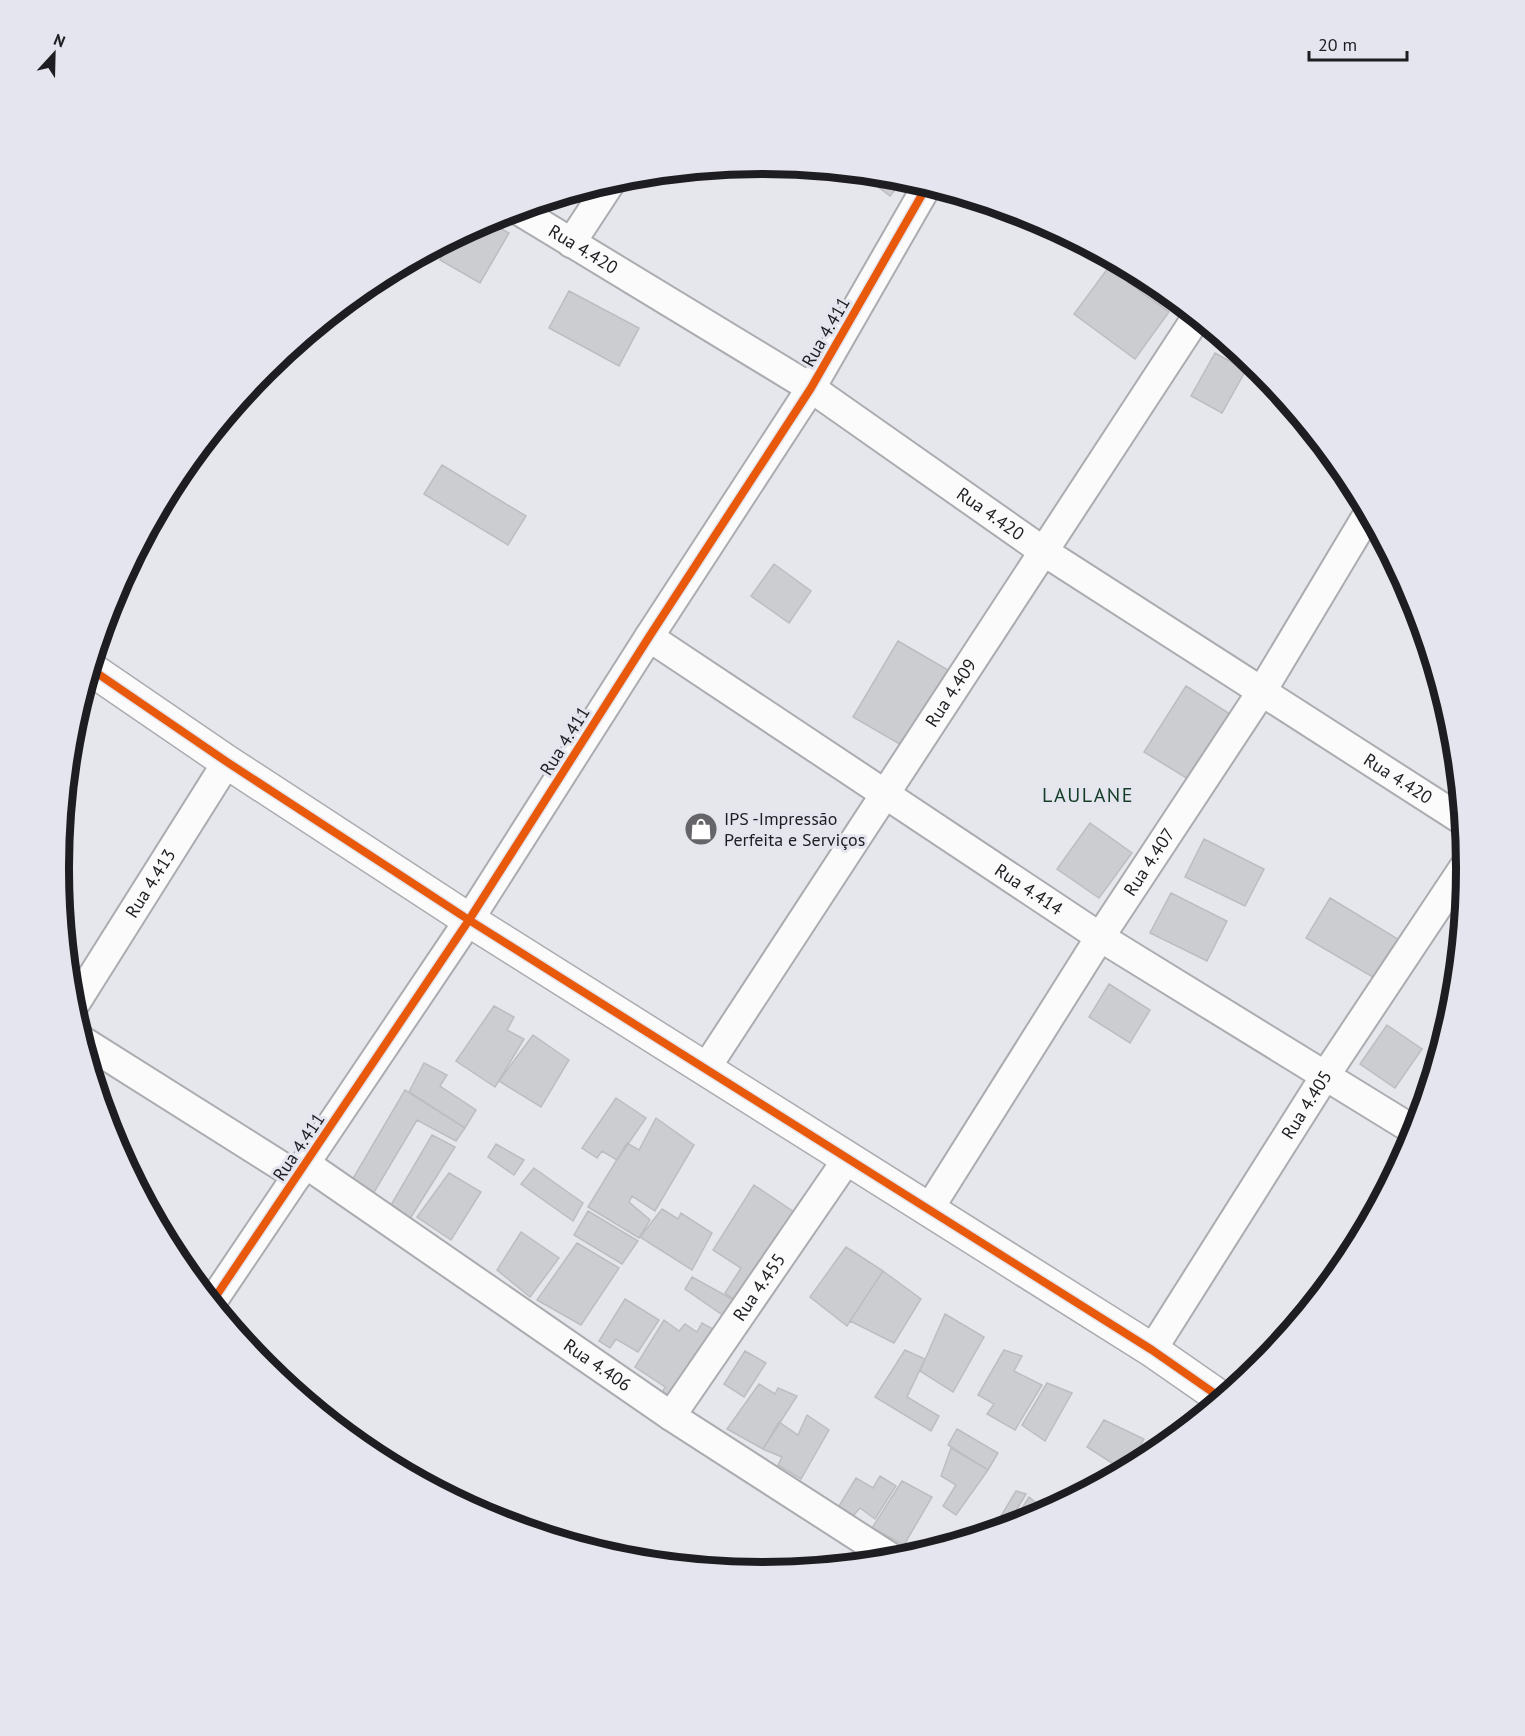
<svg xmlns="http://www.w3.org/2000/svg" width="1525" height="1736" font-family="'PT Sans',sans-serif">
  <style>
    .building { fill: #cccdd1; stroke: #bdbdc1; stroke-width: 1.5 }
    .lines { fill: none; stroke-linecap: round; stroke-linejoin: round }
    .minor-casing { stroke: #abacb0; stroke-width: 32 }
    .tertiary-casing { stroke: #abacb0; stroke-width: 36 }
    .minor { stroke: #fbfbfc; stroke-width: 28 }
    .tertiary { stroke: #fbfbfc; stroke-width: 33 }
    .cycleway-casing { stroke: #e4e5ee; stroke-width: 11 }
    .cycleway { stroke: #e8590c; stroke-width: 8 }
    .labels { text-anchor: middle; stroke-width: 6; stroke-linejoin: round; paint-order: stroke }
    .street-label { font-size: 18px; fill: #1e1e22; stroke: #e4e5ee }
    .poi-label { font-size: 18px; fill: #1e1e22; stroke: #e4e5ee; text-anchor: start }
    .neighbourhood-label { font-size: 20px; letter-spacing: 1.5px; fill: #143d27; stroke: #e4e5ee }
    .rim { fill: none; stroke: #1e1e22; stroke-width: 8 }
  </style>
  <rect width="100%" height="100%" fill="#e6e7ec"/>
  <path class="building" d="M861,174L900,178L904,179L890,196Z
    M487,221L509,233L480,283L440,260L451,240Z
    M1108,268L1169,312L1135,359L1074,314Z
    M569,291L639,328L619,366L549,328Z
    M1215,353L1246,370L1222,413L1191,396Z
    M442,465L526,516L508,545L424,494Z
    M774,564L811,591L789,623L751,596Z
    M898,641L948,670L903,746L853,717Z
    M1186,686L1230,714L1188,779L1144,752Z
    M1090,823L1132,853L1099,898L1057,869Z
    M1204,839L1264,869L1245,906L1185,877Z
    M1171,893L1227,921L1207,961L1150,933Z
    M1330,898L1406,944L1383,983L1306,938Z
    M1109,984L1150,1010L1130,1043L1089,1017Z
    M494,1006L514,1017L507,1030L524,1039L495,1087L456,1061Z
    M1387,1025L1422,1049L1395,1088L1360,1064Z
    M533,1035L569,1060L541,1107L499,1081Z
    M424,1063L447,1075L440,1086L476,1110L465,1128L409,1092Z
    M405,1090L465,1128L456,1141L417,1120L370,1199L348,1187Z
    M616,1098L646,1118L617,1160L602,1151L597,1158L582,1148Z
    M656,1118L694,1145L655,1211L632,1196L629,1202L650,1220L639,1238L588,1207L627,1143L639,1150Z
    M432,1135L455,1147L406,1225L388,1210Z
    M496,1144L524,1160L514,1175L488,1157Z
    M534,1168L583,1203L573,1221L521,1184Z
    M449,1173L481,1192L451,1240L417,1217Z
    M754,1185L800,1216L745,1307L725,1293L741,1268L713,1250Z
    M662,1209L678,1219L681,1213L712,1233L692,1270L640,1237Z
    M588,1211L638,1241L622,1264L574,1235Z
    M521,1232L559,1258L530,1297L497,1270Z
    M577,1243L619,1268L581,1325L537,1300Z
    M846,1247L883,1271L847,1326L810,1297Z
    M883,1271L921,1299L894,1343L850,1321Z
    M692,1277L741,1304L731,1321L685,1289Z
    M625,1299L659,1320L638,1352L616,1339L610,1348L599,1341Z
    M945,1314L984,1337L953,1392L920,1371Z
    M664,1320L679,1331L685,1324L697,1332L702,1323L722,1334L674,1405L661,1395L665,1387L635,1367Z
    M905,1350L925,1359L907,1397L939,1416L931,1431L875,1397Z
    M1004,1350L1022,1356L1014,1371L1042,1385L1015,1430L987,1414L994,1404L978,1395Z
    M745,1351L766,1363L744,1397L724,1384Z
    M1047,1383L1072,1393L1045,1441L1022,1425Z
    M759,1384L775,1394L778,1388L797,1396L763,1449L727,1429Z
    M807,1415L829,1430L801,1479L778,1465L782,1457L763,1449L779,1422L798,1435Z
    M1104,1420L1144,1439L1128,1467L1123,1470L1087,1447Z
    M957,1429L998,1453L988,1470L948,1445Z
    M1141,1447L1149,1456L1128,1467Z
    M951,1448L988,1470L956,1515L943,1506L956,1485L941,1476Z
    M880,1476L896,1486L875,1519L860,1508L853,1516L839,1506L856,1478L873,1488Z
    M902,1481L932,1497L904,1545L872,1528Z
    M1016,1491L1026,1494L1007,1526L999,1528L995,1526Z
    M1029,1497L1046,1511L1032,1519L1012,1524Z
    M966,1531L974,1536L959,1541Z"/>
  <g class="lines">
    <defs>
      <g id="minor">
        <path id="s1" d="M518,210L811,388L1043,551L1462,820"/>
        <path d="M571,243L611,182"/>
        <path id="s2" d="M649,637L1100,937L1415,1131"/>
        <path id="s3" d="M73,1007L227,762"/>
        <path d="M83,1041L297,1176"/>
        <path id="s4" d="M706,1068L1196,318"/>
        <path id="s5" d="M306,1164L671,1416L893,1559"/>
        <path id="s6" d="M929,1209L1100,937L1262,691L1368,514"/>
        <path d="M212,1302L469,920L649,637L811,388L927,186"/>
        <path id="s7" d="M1152,1350L1325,1076L1466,864"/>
        <path id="s8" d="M671,1416L848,1158"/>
      </g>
      <path id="tertiary" d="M91,669L227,762L469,920L1152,1350L1221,1398"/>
    </defs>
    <use href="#minor" class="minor-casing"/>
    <use href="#tertiary" class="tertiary-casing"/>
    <use href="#minor" class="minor"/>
    <use href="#tertiary" class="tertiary"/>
    <defs>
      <path id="cycleway" d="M91,669L227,762L469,920L1152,1350L1221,1398
        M212,1302L469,920L649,637L811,388L927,186"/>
    </defs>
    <use href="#cycleway" class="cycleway-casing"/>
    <use href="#cycleway" class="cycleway"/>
  </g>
  <defs>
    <symbol id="shop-disc" viewBox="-11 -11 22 22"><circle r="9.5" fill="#646469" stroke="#e4e5ee"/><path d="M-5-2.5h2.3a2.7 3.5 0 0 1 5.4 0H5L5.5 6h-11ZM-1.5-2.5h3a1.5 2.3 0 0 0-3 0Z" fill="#fff"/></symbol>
  </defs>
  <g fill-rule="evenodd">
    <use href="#shop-disc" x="682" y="810" width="38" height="38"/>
  </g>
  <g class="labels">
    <g class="street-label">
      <text dy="6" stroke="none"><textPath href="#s1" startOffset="76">Rua 4.420</textPath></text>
      <text transform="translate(826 332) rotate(-60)" y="6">Rua 4.411</text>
      <text dy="6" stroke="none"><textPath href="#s1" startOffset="562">Rua 4.420</textPath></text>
      <text dy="6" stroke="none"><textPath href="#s4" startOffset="448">Rua 4.409</textPath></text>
      <text transform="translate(565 741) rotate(-58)" y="6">Rua 4.411</text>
      <text dy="6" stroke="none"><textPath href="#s1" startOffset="1048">Rua 4.420</textPath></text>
      <text dy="6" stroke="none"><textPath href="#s6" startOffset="411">Rua 4.407</textPath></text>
      <text dy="6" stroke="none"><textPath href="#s3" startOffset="146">Rua 4.413</textPath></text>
      <text dy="6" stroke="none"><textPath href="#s2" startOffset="456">Rua 4.414</textPath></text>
      <text dy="6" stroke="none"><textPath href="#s7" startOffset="290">Rua 4.405</textPath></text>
      <text transform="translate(299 1147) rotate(-56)" y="6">Rua 4.411</text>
      <text dy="6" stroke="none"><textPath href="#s8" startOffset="156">Rua 4.455</textPath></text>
      <text dy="6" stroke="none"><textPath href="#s5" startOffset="354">Rua 4.406</textPath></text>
    </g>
    <g class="poi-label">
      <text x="724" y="825">IPS -Impressão<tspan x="724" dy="21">Perfeita e Serviços</tspan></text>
    </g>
    <g class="neighbourhood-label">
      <text x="1088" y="802">LAULANE</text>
    </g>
  </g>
  <path d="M0 0H1525V1736H0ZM762 174H763A693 693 0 0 1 1456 867V869A693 693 0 0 1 763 1562H762A693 693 0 0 1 69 869V867A693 693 0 0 1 762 174Z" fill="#e4e5ee" fill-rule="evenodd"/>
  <path class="rim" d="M762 174H763A693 693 0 0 1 1456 867V869A693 693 0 0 1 763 1562H762A693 693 0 0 1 69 869V867A693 693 0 0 1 762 174Z"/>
  <g transform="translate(54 54) rotate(22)" stroke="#e4e5ee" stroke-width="4.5" paint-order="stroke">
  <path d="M0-4.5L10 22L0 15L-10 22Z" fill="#1e1e22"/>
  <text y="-9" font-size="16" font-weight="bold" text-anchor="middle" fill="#1e1e22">N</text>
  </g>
  <path d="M1309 51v9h98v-9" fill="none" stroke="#1e1e22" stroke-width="3"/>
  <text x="1318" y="51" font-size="18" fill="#1e1e22" stroke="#e4e5ee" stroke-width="4.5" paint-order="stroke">20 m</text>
</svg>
